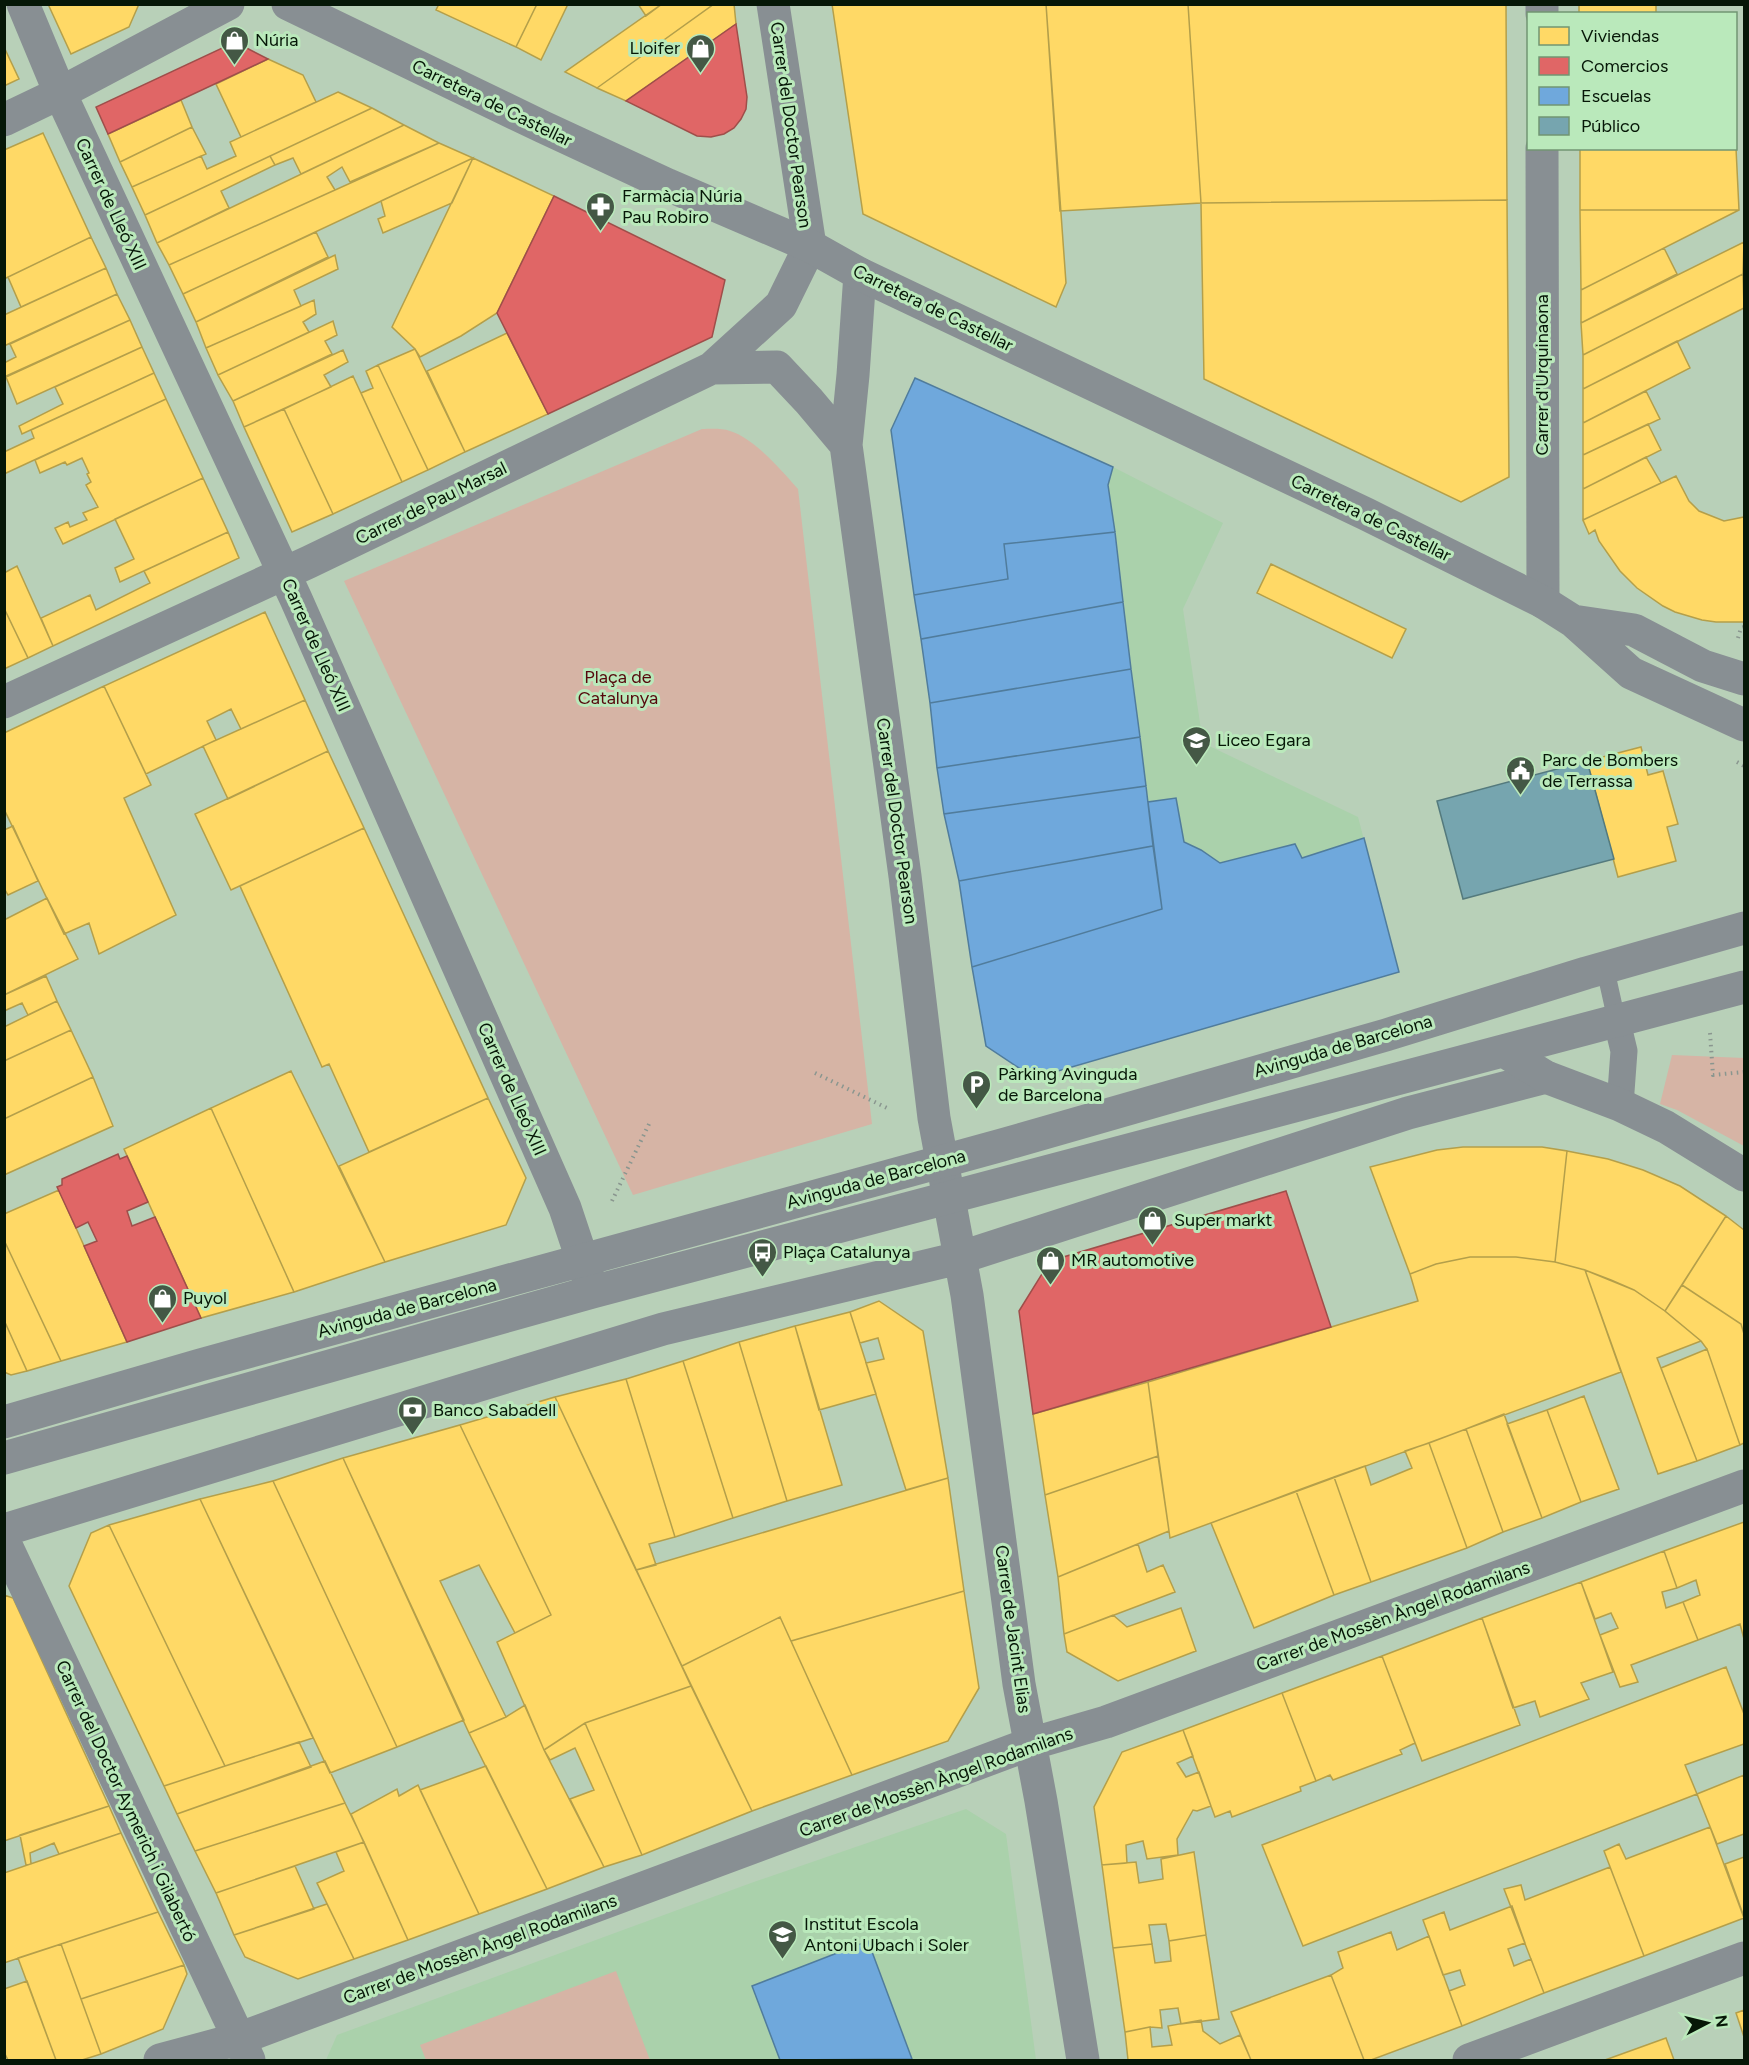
<svg xmlns="http://www.w3.org/2000/svg" width="1749" height="2065" font-family="Figtree,sans-serif">
  <style>
    .built { fill: #aad1ab }
    .green { fill: #d6b4a5 }
    .homes { fill: #ffd966; stroke: #b49f4a; stroke-width: 1.5 }
    .shops { fill: #e06666; stroke: #9f4e4a; stroke-width: 1.5 }
    .schools { fill: #6fa8dc; stroke: #507c9c; stroke-width: 1.5 }
    .public { fill: #76a5af; stroke: #547a7d; stroke-width: 1.5 }
    .lines { fill: none; stroke-linecap: round; stroke-linejoin: round }
    .path { stroke: #8a968f; stroke-width: 4; stroke-dasharray: 1.5 4.5; stroke-linecap: butt }
    .service { stroke: #888f93; stroke-width: 18 }
    .pedestrian { stroke: #888f93; stroke-width: 27 }
    .minor { stroke: #888f93; stroke-width: 33 }
    .tertiary { stroke: #888f93; stroke-width: 33 }
    .labels { text-anchor: middle; stroke-width: 6; stroke-linejoin: round; paint-order: stroke }
    .poi-label { font-size: 18px; fill: #061707; stroke: #bae9bb; text-anchor: start }
    .street-label { font-size: 18px; fill: #061707; stroke: #bae9bb }
    .park-label { font-size: 18px; fill: #55080c; stroke: #bae9bb }
  </style>
  <rect width="100%" height="100%" fill="#b8d0b8"/>
  <path class="built" d="M1113,467L1223,523L1183,609L1203,743L1358,817L1399,972L1034,1078L986,1046L972,967L1162,909L1108,485Z
    M966,1809L1006,1834L1036,2060H326L337,2035L751,1883Z"/>
  <path class="green" d="M702,429C710,429 722,428 730,431C754,438 782,471 798,489L872,1124L633,1195L344,581Z
    M1672,1055L1744,1058V1146L1677,1110L1660,1104Z
    M616,1971L650,2060H426L420,2045Z"/>
  <path class="homes" d="M48,4H139L129,27L71,54Z
    M439,4H537L516,47L436,10Z
    M537,4H568L541,60L516,47Z
    M638,4H662L646,16Z
    M662,4H714L597,88L565,72Z
    M714,4H734L736,24L626,101L597,88Z
    M832,4H1046L1066,283L1056,307L863,214Z
    M1046,4H1188L1201,203L1060,211Z
    M1188,4H1506L1507,200L1201,203Z
    M1579,4H1656V14H1579Z
    M4,47L19,79L4,86Z
    M268,59L303,75L316,102L241,137L216,84Z
    M338,92L372,108L145,215L132,187L201,156L207,169L236,156L230,142Z
    M181,100L192,127L120,162L108,134Z
    M372,108L404,125L301,174L293,158L275,165L270,156Z
    M404,125L439,143L350,182L342,167L327,177L335,190L169,265L157,243Z
    M192,127L206,154L132,187L120,162Z
    M43,133L91,237L4,279V150Z
    M439,143L473,158L183,294L169,265Z
    M1580,148H1736L1739,210H1580Z
    M270,156L275,165L221,191L229,208L157,243L145,215Z
    M473,158L554,196L497,313L461,336L420,357L415,349L392,327Z
    M473,158L452,203L383,233L378,219L385,216L381,201Z
    M1507,200L1509,477L1461,502L1204,379L1201,203Z
    M1580,210H1739L1581,290Z
    M316,232L328,257L196,322L183,294Z
    M91,237L106,268L21,307L8,277Z
    M1744,242L1743,274L1583,355L1581,323Z
    M1664,248L1677,274L1581,323V290Z
    M335,255L338,269L294,290L301,306L206,348L196,322Z
    M106,268L117,294L4,346V315Z
    M1743,274L1744,308L1583,389V355Z
    M117,294L130,320L4,377V363L16,357L10,344Z
    M314,300L316,314L303,322L309,332L218,375L206,348Z
    M130,320L142,347L17,404L6,377Z
    M333,321L337,335L325,341L332,354L233,401L218,375Z
    M507,333L548,414L465,452L427,371Z
    M1677,341L1690,368L1583,423V389Z
    M142,347L154,373L22,434L19,426L63,404L55,387Z
    M415,349L465,452L428,470L378,365Z
    M343,350L348,362L324,375L331,387L244,427L233,401Z
    M378,365L428,470L402,482L361,393L373,388L366,371Z
    M154,373L166,399L4,474V452L34,438L31,430Z
    M353,376L402,482L333,514L284,409Z
    M1646,391L1660,419L1583,455V423Z
    M166,399L203,478L63,544L55,528L68,522L70,527L87,520L83,513L98,507L86,485L91,482L87,474L89,473L82,458L67,465L65,462L40,473L35,460Z
    M284,409L333,514L292,532L244,427Z
    M1648,424L1661,450L1583,489V455Z
    M1646,457L1661,483L1583,520V489Z
    M1676,476L1689,501L1699,511L1724,521L1744,517V622H1716L1702,620L1675,612L1663,606L1637,588L1620,571L1599,541L1595,530L1589,534L1583,520Z
    M203,478L228,532L120,582L115,568L134,559L115,519Z
    M228,532L239,558L53,646L41,618L90,595L96,610L150,583L144,571Z
    M1271,564L1406,629L1392,658L1257,593Z
    M17,566L53,646L28,658L4,608V573Z
    M4,608L28,658L4,669Z
    M265,612L305,700L241,729L231,709L207,721L216,740L146,774L104,686Z
    M104,686L151,785L124,798L176,915L99,954L89,923L64,934L4,809V733Z
    M305,700L328,751L228,799L203,746Z
    M1641,747L1648,775L1663,771L1678,824L1667,827L1676,861L1618,877L1587,761Z
    M328,751L364,828L231,890L195,814Z
    M13,826L38,881L8,895L4,888V830Z
    M364,828L488,1098L369,1152L329,1064L322,1067L240,886Z
    M47,898L78,959L4,995V920Z
    M46,976L57,1001L28,1015L22,1003L4,1011V995Z
    M57,1001L71,1030L4,1061V1027Z
    M71,1030L93,1077L4,1119V1061Z
    M291,1071L385,1262L294,1292L211,1108Z
    M93,1077L113,1126L4,1175V1119Z
    M488,1098L526,1178L506,1225L385,1262L339,1166Z
    M211,1108L294,1292L201,1318L124,1149Z
    M1463,1147H1542L1567,1151L1555,1262L1516,1257H1470L1436,1264L1410,1274L1370,1167L1437,1150Z
    M1567,1151L1608,1159L1643,1170L1680,1186L1726,1216L1665,1311L1634,1290L1611,1280L1585,1270L1555,1262Z
    M59,1190L127,1342L61,1361L4,1240V1214Z
    M1726,1216L1744,1230V1334L1741,1324L1682,1285Z
    M4,1240L61,1361L27,1371L4,1320Z
    M1470,1257H1516L1555,1262L1585,1270L1621,1372L1170,1538L1148,1382L1418,1301L1410,1274L1436,1264Z
    M1585,1270L1634,1290L1665,1311L1701,1341L1657,1358L1697,1461L1658,1474Z
    M1682,1285L1741,1324L1744,1334V1443L1740,1445L1707,1349L1701,1341L1665,1311Z
    M879,1301L923,1331L948,1478L906,1490L866,1363L884,1359L878,1338L860,1343L850,1312Z
    M850,1312L876,1394L819,1410L795,1326Z
    M4,1320L27,1371L11,1375L4,1372Z
    M795,1326L842,1485L787,1501L739,1342Z
    M739,1342L787,1501L733,1518L683,1361Z
    M1707,1349L1740,1445L1697,1461L1661,1368Z
    M683,1361L733,1518L675,1537L626,1379Z
    M626,1379L675,1537L649,1544L656,1565L636,1570L555,1397Z
    M1148,1382L1158,1456L1045,1495L1033,1414Z
    M1584,1396L1619,1489L1581,1502L1547,1410Z
    M555,1397L691,1686L585,1723L544,1750L497,1642L551,1615L460,1425Z
    M1547,1410L1581,1502L1542,1518L1507,1424Z
    M1504,1414L1542,1518L1503,1532L1466,1429Z
    M460,1425L551,1615L515,1633L479,1565L440,1581L506,1717L469,1733L343,1458Z
    M1466,1429L1503,1532L1467,1548L1429,1443Z
    M1429,1443L1467,1548L1371,1582L1334,1477L1365,1466L1371,1485L1412,1468L1405,1451Z
    M1158,1456L1169,1531L1058,1577L1045,1495Z
    M343,1458L464,1720L397,1747L273,1481Z
    M1334,1477L1371,1582L1334,1595L1296,1491Z
    M948,1478L964,1591L791,1641L780,1617L682,1666L636,1570Z
    M273,1481L397,1747L330,1773L200,1499Z
    M1296,1491L1334,1595L1254,1628L1211,1523Z
    M200,1499L313,1738L225,1766L109,1525Z
    M1744,1522V1639L1740,1624L1698,1640L1683,1602L1700,1595L1696,1580L1677,1588L1664,1551Z
    M109,1525L225,1766L164,1786L69,1586L91,1533Z
    M1138,1544L1147,1572L1163,1565L1175,1592L1064,1634L1058,1577Z
    M1664,1551L1677,1588L1662,1592L1666,1608L1683,1602L1698,1640L1631,1665L1638,1682L1620,1687L1600,1635L1618,1628L1611,1613L1595,1619L1581,1582Z
    M1581,1582L1613,1672L1581,1683L1589,1699L1540,1717L1535,1701L1513,1708L1482,1618Z
    M964,1591L979,1688L948,1741L852,1775L791,1641Z
    M4,1595L13,1598L109,1806L4,1841Z
    M1181,1608L1196,1651L1118,1681L1067,1652L1064,1634L1113,1615L1127,1627Z
    M780,1617L852,1775L752,1811L682,1666Z
    M1482,1618L1520,1725L1422,1761L1382,1656Z
    M1382,1656L1415,1743L1400,1750L1402,1754L1333,1780L1330,1775L1316,1781L1282,1693Z
    M1726,1667L1744,1714V1744L1685,1765L1697,1794L1303,1946L1262,1845Z
    M691,1686L752,1811L642,1855L585,1723Z
    M1282,1693L1316,1781L1300,1787L1301,1791L1232,1817L1230,1811L1215,1817L1183,1730Z
    M525,1705L544,1750L604,1867L547,1889L469,1733L506,1717Z
    M585,1723L642,1855L604,1867L570,1799L594,1790L575,1748L550,1760L544,1750Z
    M1183,1730L1193,1756L1177,1763L1186,1777L1199,1772L1211,1806L1197,1811L1193,1810L1177,1839L1178,1855L1147,1859L1143,1841L1126,1845L1127,1863L1102,1865L1094,1807L1122,1752Z
    M299,1742L311,1767L177,1814L164,1786Z
    M325,1761L345,1803L195,1851L177,1814Z
    M486,1766L547,1889L479,1914L420,1790Z
    M1744,1775V1834L1717,1844L1697,1794Z
    M418,1785L479,1914L408,1940L351,1814L397,1789L399,1796Z
    M345,1803L364,1842L216,1893L195,1851Z
    M109,1806L121,1833L59,1854L54,1843L30,1853L31,1864L26,1865L20,1835Z
    M1710,1827L1744,1918L1644,1956L1604,1851L1619,1844L1626,1859Z
    M121,1833L158,1912L4,1963V1873Z
    M364,1842L408,1940L354,1959L317,1883L344,1871L336,1852Z
    M1194,1852L1206,1935L1169,1941L1166,1924L1149,1925L1152,1944L1113,1948L1102,1865L1136,1862L1139,1883L1163,1879L1161,1859Z
    M1744,1857V1917L1725,1864Z
    M295,1866L314,1909L234,1935L216,1893Z
    M1610,1867L1644,1956L1544,1993L1504,1889L1521,1885L1525,1900Z
    M327,1904L354,1959L298,1979L245,1957L234,1935Z
    M1512,1906L1525,1943L1508,1949L1514,1966L1531,1959L1544,1993L1462,2026L1449,1991L1465,1985L1460,1970L1443,1975L1423,1920L1444,1912L1450,1930Z
    M158,1912L184,1965L81,1999L61,1944Z
    M1391,1932L1397,1950L1429,1936L1462,2026L1371,2060H1364L1331,1975L1343,1968L1338,1952Z
    M1206,1935L1219,2019L1181,2024L1178,2008L1160,2010L1162,2028L1150,2027L1125,2032L1113,1948L1152,1944L1155,1963L1171,1961L1169,1941Z
    M61,1944L101,2054L82,2060H56L18,1958Z
    M184,1965L187,1974L163,2029L101,2054L81,1999Z
    M1331,1975L1364,2060H1251L1231,2012Z
    M27,1981L56,2060H8L4,2052V1989Z
    M1744,2010V2037L1736,2013Z
    M1201,2020L1203,2031L1220,2044L1240,2035L1251,2060H1128L1125,2032L1150,2027L1152,2047L1172,2045L1168,2026Z
    M1666,2038L1674,2060H1605Z"/>
  <path class="shops" d="M736,24L747,97L746,109L741,119L734,128L724,134L711,137L697,136L626,101Z
    M235,42L268,59L108,134L96,107Z
    M554,196L725,280L712,337L548,414L497,313Z
    M118,1154L120,1159L127,1156L148,1202L127,1211L132,1226L155,1217L201,1318L127,1342L84,1246L97,1241L88,1222L76,1228L57,1187L62,1185V1179Z
    M1286,1191L1331,1327L1033,1414L1019,1311L1050,1261Z"/>
  <path class="schools" d="M915,378L1113,467L1108,485L1115,532L1004,544L1008,579L914,595L891,430Z
    M1115,532L1123,602L921,639L914,595L1008,579L1004,544Z
    M1123,602L1131,669L930,703L921,639Z
    M1131,669L1140,737L937,768L930,703Z
    M1140,737L1146,786L944,814L937,768Z
    M1146,786L1153,846L959,881L944,814Z
    M1176,798L1184,842L1201,850L1220,863L1295,844L1302,858L1364,838L1399,972L1034,1078L986,1046L972,967L1162,909L1148,802Z
    M1153,846L1162,909L972,967L959,881Z
    M868,1941L912,2059L780,2060L752,1986Z"/>
  <path class="public" d="M1587,761L1614,859L1463,899L1437,801Z"/>
  <g class="lines">
    <path class="path" d="M1738,638L1741,628L1744,627
      M1737,762L1744,766
      M1710,1033L1713,1075L1744,1072
      M815,1073L889,1109
      M612,1201L649,1124"/>
    <path class="service" d="M1605,968L1617,1022"/>
    <path class="pedestrian" d="M1617,1022L1624,1051L1620,1105"/>
    <path class="minor" d="M23,4L60,93L296,599L565,1208L591,1286
      M1542,14V4
      M4,120L60,93L228,4
      M1542,148L1543,602
      M860,274L853,375L846,445L905,876L934,1118L967,1295L1019,1684L1041,1801L1083,2060
      M712,368L777,367L809,401L846,445
      M4,702L309,562L712,368L781,305L810,246L773,4
      M4,1530L663,1329L959,1258L1408,1113L1546,1077
      M4,1541L249,2060
      M160,2060L238,2039L1030,1744L1106,1722L1744,1486
      M1469,2060L1744,1958"/>
    <path class="tertiary" d="M288,4L543,127L668,185L810,246L860,274L1366,514L1543,602L1573,621L1631,673L1744,725
      M1573,621L1634,630L1703,666L1744,679
      M1504,1051L1546,1077L1620,1105L1666,1127L1744,1175
      M4,1422L200,1365L1002,1145L1386,1035L1586,973L1744,928
      M4,1458L592,1292L1744,987"/>
  </g>
  <defs>
    <symbol id="shop-pin" viewBox="-11 -11 22 30"><path d="M0 17L-7.5 6A9.5 9.5 0 1 1 7.5 6Z" fill="#445845" stroke="#bae9bb"/><path d="M-5-2.5h2.3a2.7 3.5 0 0 1 5.4 0H5L5.5 6h-11ZM-1.5-2.5h3a1.5 2.3 0 0 0-3 0Z" fill="#fff"/></symbol>
    <symbol id="pharmacy-pin" viewBox="-11 -11 22 30"><path d="M0 17L-7.5 6A9.5 9.5 0 1 1 7.5 6Z" fill="#445845" stroke="#bae9bb"/><path d="M-2-6h4v4h4v4h-4v4h-4v-4h-4v-4h4Z" fill="#fff"/></symbol>
    <symbol id="school-pin" viewBox="-11 -11 22 30"><path d="M0 17L-7.5 6A9.5 9.5 0 1 1 7.5 6Z" fill="#445845" stroke="#bae9bb"/><path d="M0-5L7-2L0 1L-7-2ZM-4 1L0 2.5L4 1V4Q0 6-4 4Z" fill="#fff"/></symbol>
    <symbol id="civic-pin" viewBox="-11 -11 22 30"><path d="M0 17L-7.5 6A9.5 9.5 0 1 1 7.5 6Z" fill="#445845" stroke="#bae9bb"/><path d="M-.6-6.5H3V-4.5H.6V-3L4-1V1h2V6H-6V1h2V-1L-.6-3ZM-1.2 2.5V6h2.4V2.5Z" fill="#fff"/></symbol>
    <symbol id="parking-pin" viewBox="-11 -11 22 30"><path d="M0 17L-7.5 6A9.5 9.5 0 1 1 7.5 6Z" fill="#445845" stroke="#bae9bb"/><path d="M-3.5-5.5H1a3.5 3.5 0 0 1 0 7H-1V5.5H-3.5ZM-1-3.4V-.6H.8a1.4 1.4 0 0 0 0-2.8Z" fill="#fff"/></symbol>
    <symbol id="bus-pin" viewBox="-11 -11 22 30"><path d="M0 17L-7.5 6A9.5 9.5 0 1 1 7.5 6Z" fill="#445845" stroke="#bae9bb"/><path d="M-5-6H5V4H4V6H2V4H-2V6H-4V4H-5ZM-3.5-4V0h7V-4ZM-3.5 1.2v1.5H-2V1.2ZM2 1.2v1.5H3.5V1.2Z" fill="#fff"/></symbol>
    <symbol id="bank-pin" viewBox="-11 -11 22 30"><path d="M0 17L-7.5 6A9.5 9.5 0 1 1 7.5 6Z" fill="#445845" stroke="#bae9bb"/><path d="M-6-4H6V4H-6ZM0-2.3a2.3 2.3 0 1 0 0 4.6a2.3 2.3 0 1 0 0-4.6Z" fill="#fff"/></symbol>
  </defs>
  <g fill-rule="evenodd">
    <use href="#shop-pin" x="218" y="24" width="33" height="45"/>
    <use href="#shop-pin" x="684" y="32" width="33" height="45"/>
    <use href="#pharmacy-pin" x="584" y="190" width="33" height="45"/>
    <use href="#school-pin" x="1180" y="724" width="33" height="45"/>
    <use href="#civic-pin" x="1504" y="754" width="33" height="45"/>
    <use href="#parking-pin" x="960" y="1068" width="33" height="45"/>
    <use href="#shop-pin" x="1136" y="1204" width="33" height="45"/>
    <use href="#bus-pin" x="746" y="1236" width="33" height="45"/>
    <use href="#shop-pin" x="1034" y="1244" width="33" height="45"/>
    <use href="#shop-pin" x="146" y="1282" width="33" height="45"/>
    <use href="#bank-pin" x="396" y="1394" width="33" height="45"/>
    <use href="#school-pin" x="766" y="1918" width="33" height="45"/>
  </g>
  <g class="labels">
    <g class="poi-label">
      <text x="255" y="46">Núria</text>
      <text x="680" y="54" text-anchor="end">Lloifer</text>
      <text x="622" y="202">Farmàcia Núria<tspan x="622" dy="21">Pau Robiro</tspan></text>
      <text x="1217" y="746">Liceo Egara</text>
      <text x="1542" y="766">Parc de Bombers<tspan x="1542" dy="21">de Terrassa</tspan></text>
      <text x="998" y="1080">Pàrking Avinguda<tspan x="998" dy="21">de Barcelona</tspan></text>
      <text x="1174" y="1226">Super markt</text>
      <text x="783" y="1258">Plaça Catalunya</text>
      <text x="1071" y="1266">MR automotive</text>
      <text x="183" y="1304">Puyol</text>
      <text x="433" y="1416">Banco Sabadell</text>
      <text x="804" y="1930">Institut Escola<tspan x="804" dy="21">Antoni Ubach i Soler</tspan></text>
    </g>
    <g class="street-label">
      <text transform="translate(492 103) rotate(26)" y="6">Carretera de Castellar</text>
      <text transform="translate(791 125) rotate(82)" y="6">Carrer del Doctor Pearson</text>
      <text transform="translate(111 204) rotate(65)" y="6">Carrer de Lleó XIII</text>
      <text transform="translate(933 308) rotate(26)" y="6">Carretera de Castellar</text>
      <text transform="translate(1542 375) rotate(-90)" y="6">Carrer d'Urquinaona</text>
      <text transform="translate(431 503) rotate(-26)" y="6">Carrer de Pau Marsal</text>
      <text transform="translate(1371 518) rotate(26)" y="6">Carretera de Castellar</text>
      <text transform="translate(316 645) rotate(66)" y="6">Carrer de Lleó XIII</text>
      <text transform="translate(897 821) rotate(82)" y="6">Carrer del Doctor Pearson</text>
      <text transform="translate(1343 1046) rotate(-16)" y="6">Avinguda de Barcelona</text>
      <text transform="translate(512 1089) rotate(66)" y="6">Carrer de Lleó XIII</text>
      <text transform="translate(876 1179) rotate(-15)" y="6">Avinguda de Barcelona</text>
      <text transform="translate(407 1308) rotate(-15)" y="6">Avinguda de Barcelona</text>
      <text transform="translate(1393 1616) rotate(-20)" y="6">Carrer de Mossèn Àngel Rodamilans</text>
      <text transform="translate(1013 1629) rotate(82)" y="6">Carrer de Jacint Elias</text>
      <text transform="translate(936 1782) rotate(-20)" y="6">Carrer de Mossèn Àngel Rodamilans</text>
      <text transform="translate(126 1801) rotate(65)" y="6">Carrer del Doctor Aymerich i Gilabertó</text>
      <text transform="translate(480 1949) rotate(-20)" y="6">Carrer de Mossèn Àngel Rodamilans</text>
    </g>
    <g class="park-label">
      <text x="618" y="683">Plaça de<tspan x="618" dy="21">Catalunya</tspan></text>
    </g>
  </g>
  <rect width="1749" height="2065" fill="none" stroke="#061707" stroke-width="12"/>
  <rect x="1527" y="12" width="210" height="138" fill="#bae9bb" stroke="#729573" stroke-width="1.5"/>
  <rect x="1539" y="27" width="30" height="18" fill="#ffd966" stroke="#729573" stroke-width="1.5"/>
  <text x="1581" y="42" font-size="18" fill="#061707">Viviendas</text>
  <rect x="1539" y="57" width="30" height="18" fill="#e06666" stroke="#729573" stroke-width="1.5"/>
  <text x="1581" y="72" font-size="18" fill="#061707">Comercios</text>
  <rect x="1539" y="87" width="30" height="18" fill="#6fa8dc" stroke="#729573" stroke-width="1.5"/>
  <text x="1581" y="102" font-size="18" fill="#061707">Escuelas</text>
  <rect x="1539" y="117" width="30" height="18" fill="#76a5af" stroke="#729573" stroke-width="1.5"/>
  <text x="1581" y="132" font-size="18" fill="#061707">Público</text>
  <g transform="translate(1707 2023) rotate(83)" stroke="#bae9bb" stroke-width="4.5" paint-order="stroke">
  <path d="M0-4.5L10 22L0 15L-10 22Z" fill="#061707"/>
  <text y="-9" font-size="16" font-weight="bold" text-anchor="middle" fill="#061707">N</text>
  </g>
</svg>
